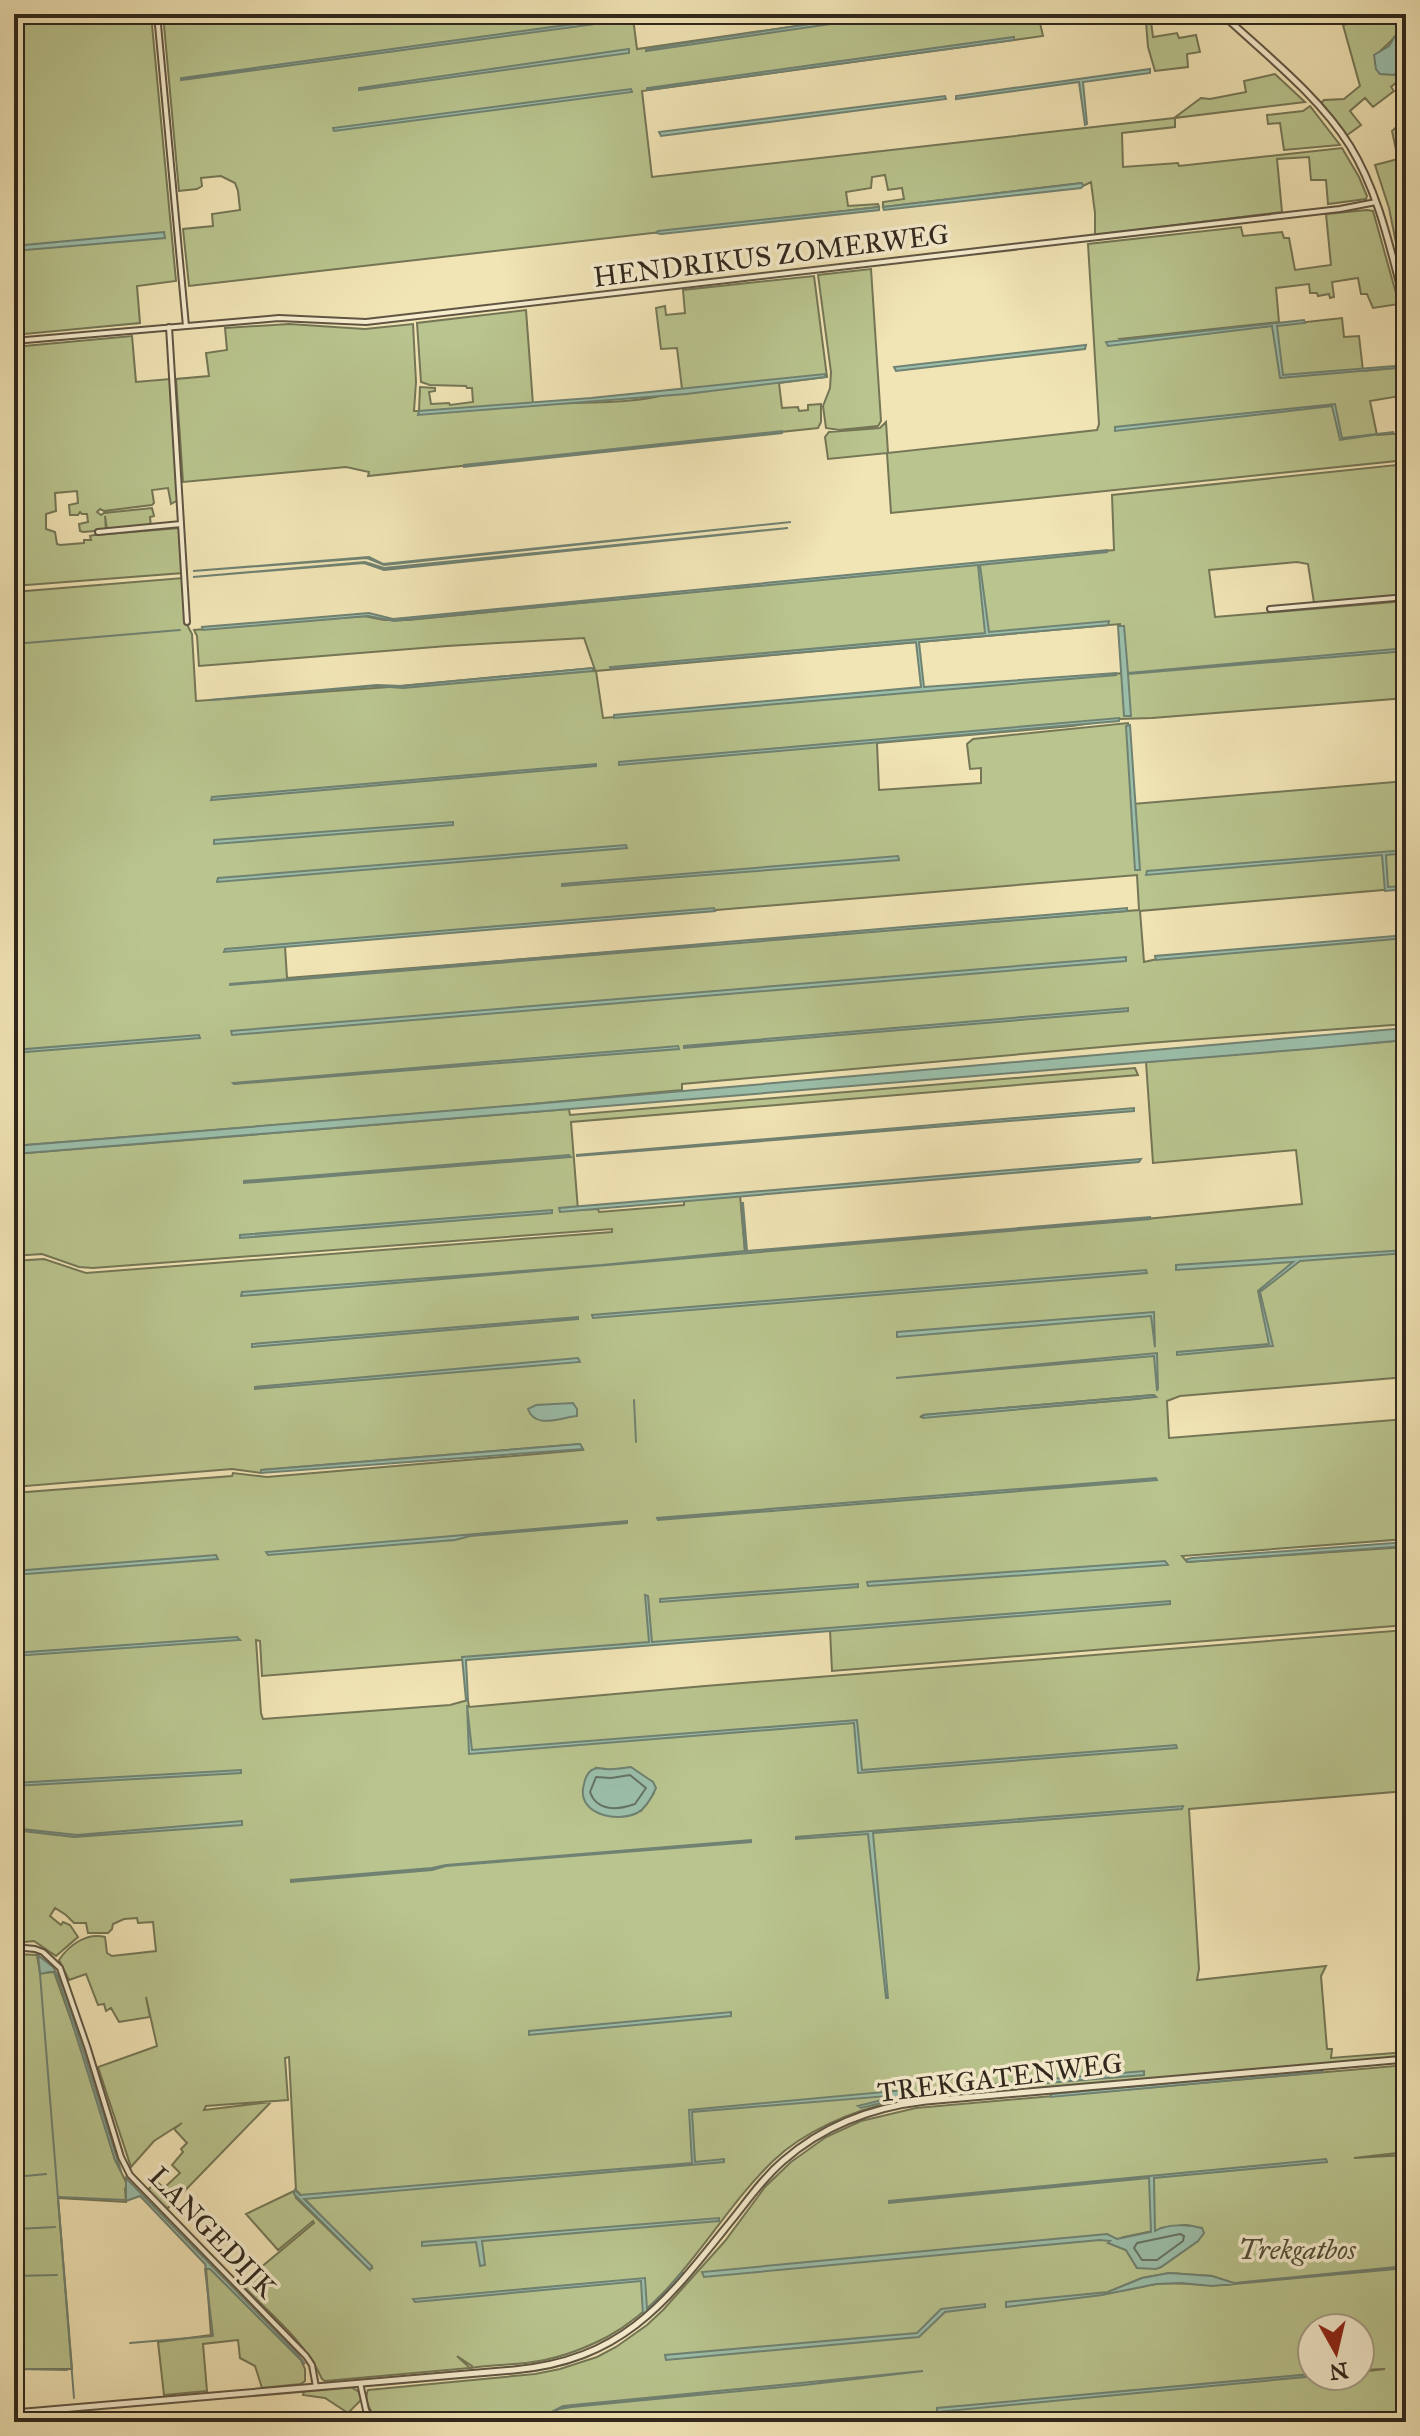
<svg xmlns="http://www.w3.org/2000/svg" width="1420" height="2436" font-family="'IM FELL Great Primer',serif">
  <style>
    .green { fill: #b9c48e; stroke: #747656; stroke-width: 2; fill-rule: evenodd }
    .water { fill: #9bbfab; stroke: #708272; stroke-width: 2 }
    .lines { fill: none; stroke-linecap: round; stroke-linejoin: round }
    .shore { stroke: #657364; stroke-width: 2 }
    .stream { stroke: #708272; stroke-width: 2 }
    .minor-casing { stroke: #605643; stroke-width: 8 }
    .tertiary-casing { stroke: #605643; stroke-width: 9 }
    .minor { stroke: #f6edcf; stroke-width: 4 }
    .tertiary { stroke: #f6edcf; stroke-width: 5 }
    .labels { text-anchor: middle; stroke-width: 7; stroke-linejoin: round; paint-order: stroke }
    .street-label { font-size: 28px; fill: #2f271d; stroke: #f6edcf }
    .park-label { font-size: 28px; font-style: italic; fill: #524e39; stroke: #f6edcf }
  </style>
  <rect width="100%" height="100%" fill="#f1e4b5"/>
  <filter id="stains"><feTurbulence type="fractalNoise" baseFrequency=".0025" numOctaves="4"/><feColorMatrix values="0 0 0 0 .2 0 0 0 0 .09 0 0 0 0 .02 0 0 0 .5 -.17"/></filter>
  <radialGradient id="worn" r=".72"><stop offset=".6" stop-color="#630" stop-opacity="0"/><stop offset="1" stop-color="#630" stop-opacity=".3"/></radialGradient>
  <path class="green" d="M14,14H151L176,281L137,286L140,323L14,335Z
    M163,14H661L633,18L637,49L879,14H1038L1043,36L642,91L652,177L1174,118L1201,98L1210,99L1246,92L1244,81L1275,74L1305,102L1175,118V127L1122,133L1123,167L1178,163L1179,166L1342,148L1359,177L1367,196L1366,199L1328,204L1326,180H1311L1309,157L1277,159L1282,212L1095,235V213L1091,182L1083,186L1081,183L883,207V202L904,199L902,188L888,190L885,175L872,177L871,188L846,192L848,206L878,204L879,207L189,286L183,229L213,226L212,214L240,210L238,191L235,183L221,176L201,178L202,186L197,189L179,191Z
    M1125,14H1174L1177,18L1151,22L1153,37L1177,33L1179,38L1196,35L1200,52L1187,54L1188,67L1155,71L1148,47L1146,22L1127,24Z
    M1353,14H1406V36H1395C1385,51 1366,53 1380,74H1387L1406,61V74L1391,87L1394,91L1373,107L1365,98L1350,111L1361,125L1346,136L1320,104L1324,100L1344,99L1360,86L1343,25L1355,22Z
    M1310,106L1340,145L1284,150L1280,123L1268,124L1267,115L1303,111Z
    M1406,115V240L1396,243L1389,208L1375,165L1398,159L1392,131L1403,121L1401,119Z
    M1367,210L1373,211L1399,304L1373,308L1367,294H1361L1358,278L1332,282L1334,297L1330,298L1329,294L1318,296L1317,293H1310L1309,284L1276,288L1279,322L1120,339L1125,342L1342,318L1344,337L1359,336L1363,371L1406,367V395L1370,401L1377,435L1406,433V460L891,513L887,453L828,459L825,437L829,432L880,428L886,422L888,453L1097,430L1099,424L1088,244L1241,227L1243,236L1282,232L1284,238H1289L1295,270L1331,265L1326,214Z
    M871,269L881,421L878,426L839,430L826,428L823,406L830,388L831,372L818,275Z
    M814,276L827,377L779,383L782,408L798,407L799,411L808,410V405L821,404V422L818,428L368,476L369,472L346,467L183,482L176,379L209,376L206,353L227,350L225,328L289,324L365,329L413,324L416,382L414,411H419L420,387L435,388V391L429,392L431,404L449,403L450,405L473,402L472,388H467L466,386L430,385L421,382L417,323L526,310L533,404C576,402 643,406 682,389L677,348L661,349L656,308L665,306L666,315L685,313L683,290Z
    M132,336L136,382L170,379L178,500L171,504L168,488L152,490L154,503L152,505L104,511L100,509L97,512L101,515L104,513L152,508L154,516L150,517L151,527L107,530L105,516L106,530L83,532L80,531L79,524L88,522L87,514H82L80,512L78,515H70L69,505L78,503L77,491L55,493L56,511L46,514V529L55,532L57,544L60,545L84,543V540H91L90,536L94,535L180,528L183,573L14,586V347Z
    M1406,464V595L1314,603L1308,564L1297,562L1209,570L1215,617L1406,601V698L1152,718L1119,719L1072,726L877,743L879,790L981,783V768L970,769L967,744L973,739L1128,723L1133,804L1406,781V888L1140,911L1144,962L1166,957L1406,937V1024L1148,1043L682,1084V1090L489,1108L14,1146V592L183,578L185,621L192,634L196,701L389,687L593,668L594,671L595,670L584,638L447,646L199,666L197,636L194,630L364,616L384,620H408L1114,550L1112,495ZM1120,624L1123,673L1093,676L603,718L596,671ZM1137,875L1139,910L287,978L285,946Z
    M1406,1040V1377L1180,1396L1167,1401L1169,1438L1406,1419V1539L1182,1556L1187,1562L1406,1547V1625L832,1671L830,1630L262,1676L260,1641L256,1640L261,1713L263,1719L450,1705L468,1700L469,1707L705,1686L1406,1630V1791L1189,1809L1199,1969L1197,1980L1326,1966L1321,1976L1327,2049H1332L1331,2058L1406,2052V2057L893,2102C852,2111 804,2131 773,2161C715,2217 680,2297 607,2337C582,2350 554,2360 526,2363C508,2365 490,2365 471,2368L472,2366L457,2356L470,2368L325,2381L322,2379C306,2342 269,2313 241,2284L314,2223L313,2221L278,2250L246,2214L294,2191L296,2198L369,2269L372,2268L296,2190L289,2057L285,2058L288,2100L206,2106L204,2110L271,2102L167,2209L148,2190L156,2181L164,2188L180,2173L172,2165L183,2152L181,2149L187,2143L174,2129L182,2123L154,2141L131,2167L98,2067L157,2046L146,1997L150,2017L119,2022L111,2008L106,2011L104,2004L98,2005L86,1974L69,1980L59,1960C69,1945 87,1932 105,1937L107,1953L112,1956L156,1951L153,1922L138,1923L137,1918L124,1919L113,1924L112,1929L108,1933H88L86,1923H74L66,1915L55,1908L50,1916L61,1925L63,1922L70,1925L78,1937L56,1956L34,1941L14,1943V1493L232,1476L233,1473L267,1477L583,1450L580,1444L262,1470L261,1473L232,1469L14,1487V1261L44,1259L86,1273L612,1232V1229L93,1268L79,1267L42,1254L14,1256V1154L569,1109L570,1115L1135,1068L1138,1075L571,1122L578,1210L598,1209L599,1212L684,1205V1200L740,1195L745,1252L1156,1218L1302,1204L1296,1150L1153,1163L1146,1062ZM1153,1395L1156,1396L1137,1399L920,1417L923,1415ZM597,1768C616,1771 637,1772 653,1782L654,1793L641,1811Z
    M14,1954L37,1955L40,1973L54,1972L81,2048L115,2160L127,2184L125,2189L126,2202L58,2198L72,2369H17L14,2329Z
    M1406,2065V2152L1354,2158L1406,2155V2370L1402,2371L1406,2422H378C371,2413 363,2401 368,2390L535,2374L560,2369L597,2357L616,2347L647,2325L663,2310L725,2241L765,2187L791,2162L826,2137L861,2121L916,2108ZM1185,2225L1192,2226L1198,2241L1161,2267L1137,2268L1126,2250L1109,2243L1124,2237L1158,2230L1161,2228ZM1169,2273L1212,2276L1234,2284C1208,2288 1183,2281 1157,2284C1141,2286 1123,2292 1108,2292L1142,2278ZM1312,2328H1360V2370L1385,2369L1360,2372V2376H1312Z
    M206,2268H210L301,2360L305,2369V2381L301,2384L262,2388L255,2366L240,2358L238,2340L203,2344L207,2391L164,2395L158,2342L211,2335Z
    M351,2387L359,2392L361,2400L348,2413L325,2398L303,2395L304,2391Z"/>
  <path class="water" d="M876,14H899L646,51V49Z
    M618,18V21L181,80V78Z
    M1399,35L1406,36V61L1399,65L1395,75L1380,74L1376,69L1374,55L1389,46L1395,36Z
    M1014,37V40L647,90V88Z
    M629,49V53L359,90V88Z
    M1150,69V73L1083,82L1087,124L1085,125L1079,82L956,99V96Z
    M631,89L632,92L334,131L333,128Z
    M945,96L946,99L661,136L659,132Z
    M1082,183L1083,186L1081,188L884,210L883,207Z
    M879,207V210L661,234L656,233L658,231Z
    M164,232L165,238L14,251V246Z
    M1304,320L1305,323L1277,326L1283,375L1406,365V367L1280,378L1272,326L1108,346L1106,342Z
    M1086,345L1085,349L896,371L894,367Z
    M825,374V377L686,394L418,415L419,411L591,398Z
    M1335,404L1342,438L1394,432L1340,440L1332,406L1115,431V427Z
    M782,431V433L464,467V465Z
    M791,522L384,565L367,558L193,571L369,557L383,564Z
    M788,528L384,570L364,563L193,577L365,562L384,568Z
    M1107,550V552L980,565L989,632L1109,621L1108,625L919,642L924,687L1116,673V675L614,718V715L921,687L916,642L611,669L610,667L985,633L978,565L394,621L368,616L203,630L202,627L369,613L393,619Z
    M1118,626H1124L1128,673L1406,648V651L1128,674L1131,716H1124Z
    M593,668V671L403,688L377,686L210,700L377,685L402,686Z
    M1119,718V721L619,765V762Z
    M1130,725L1140,870H1135L1126,726Z
    M596,764V766L211,800L212,797Z
    M453,822V825L214,844V840Z
    M626,845L627,848L217,882L218,878Z
    M1406,850V853L1386,855L1388,887L1406,886V889L1385,891L1382,855L1146,875L1147,871Z
    M898,856L899,860L562,886V884Z
    M714,908L715,911L224,952L225,949Z
    M1127,908V911L230,985V984Z
    M1406,935V938L1156,960L1155,956Z
    M1126,957V961L232,1035L231,1031Z
    M1128,1008V1011L684,1048V1046Z
    M1406,1028V1040L1308,1049L14,1154V1146L533,1104Z
    M199,1035L200,1038L14,1053V1050Z
    M678,1046L679,1049L234,1084L233,1083Z
    M1134,1108V1111L577,1156V1155Z
    M569,1155L571,1157L244,1183V1181Z
    M1141,1159L1139,1162L560,1212L559,1208Z
    M741,1203H743L747,1251L1150,1217V1219L241,1296L242,1292L602,1265L745,1251Z
    M552,1210V1213L240,1238V1235Z
    M1406,1250V1253L1300,1261L1260,1292L1273,1346L1177,1355V1352L1269,1344L1258,1291L1293,1262L1176,1270V1265Z
    M1146,1270L1147,1273L593,1318L592,1315Z
    M1154,1312L1155,1347L1151,1316L897,1337V1332Z
    M578,1317V1319L252,1347V1344Z
    M1157,1353L1158,1388L1157,1391L1154,1356L896,1378Z
    M578,1358L580,1362L255,1389V1387Z
    M1153,1395L1156,1397L923,1418V1415Z
    M573,1403L577,1409V1416C562,1417 535,1430 528,1409L536,1405Z
    M580,1444L583,1449L261,1473V1470Z
    M1156,1478L1157,1480L658,1520L657,1518Z
    M627,1521V1523L470,1536L455,1540L268,1555L266,1552Z
    M1406,1542V1546L1187,1562V1559L1192,1558Z
    M216,1555L218,1559L14,1575V1571Z
    M1165,1561L1168,1565L868,1586L867,1582Z
    M858,1584V1587L660,1602V1599Z
    M645,1595L648,1596L652,1642L1170,1601V1604L466,1660L468,1700H466L462,1657L649,1642Z
    M237,1637L240,1640L14,1656V1653Z
    M467,1705L472,1750L857,1720L862,1770L1176,1745L1177,1748L858,1773L854,1723L469,1754Z
    M631,1767L653,1782L656,1788C652,1797 645,1809 637,1813C616,1823 575,1814 584,1784C585,1779 588,1771 594,1769C598,1767 601,1769 606,1769C614,1770 623,1768 631,1767Z
    M241,1770V1773L14,1786V1783Z
    M1183,1806L1182,1809L873,1833L888,1998H886L868,1834L796,1839V1837Z
    M242,1821V1825L74,1837L14,1830V1828L77,1835Z
    M751,1840V1842L446,1866L432,1870L291,1882V1880L432,1868L446,1865Z
    M38,1955L53,1967L63,1986L121,2171L115,2160L61,1987L54,1971L40,1974Z
    M731,2012V2016L529,2035V2031Z
    M1322,2069V2072L1051,2097V2094Z
    M1144,2071V2075L924,2093V2090Z
    M905,2090V2097L861,2108L858,2106L886,2099L887,2096L692,2112L695,2162L724,2159V2162L304,2199L372,2266L370,2270L294,2194L295,2190L300,2195L692,2163L689,2110Z
    M1326,2159L1327,2162L1154,2178L1155,2231C1167,2224 1188,2224 1202,2228L1204,2233L1198,2241L1161,2267L1156,2269L1137,2268L1126,2250L1108,2243L1110,2241L1100,2240L704,2277L702,2272L1107,2234L1117,2239L1151,2232L1149,2178L889,2203V2201Z
    M126,2178L297,2353L305,2364L210,2269H206L205,2264L140,2196L126,2201Z
    M719,2218V2221L482,2241L485,2265L480,2266L476,2242L422,2246V2242Z
    M1395,2267V2269L1212,2286L1181,2283L1156,2284L1102,2295L1006,2307V2302L1108,2292L1142,2278L1169,2273L1212,2276L1234,2283Z
    M682,2272L684,2274L659,2302L643,2315L641,2281L415,2302L413,2299L645,2278L647,2309L665,2292Z
    M985,2304V2307L945,2312L919,2337L666,2360L665,2355L917,2333L941,2309Z
    M923,2371L804,2385L571,2407L559,2409L544,2416L563,2406Z
    M1312,2374L1316,2376L937,2412V2408Z"/>
  <g class="lines">
    <path class="shore" d="M630,1775L646,1788L635,1804C618,1810 597,1812 590,1792L596,1777L611,1778Z
      M1180,2234L1184,2236L1183,2241L1157,2260H1142L1134,2248L1137,2243Z"/>
    <path class="stream" d="M14,644L180,630
      M634,1400L636,1442
      M40,1974L74,2398
      M15,2177L46,2174
      M59,2197L126,2200
      M17,2229L55,2227
      M14,2276L57,2275
      M14,2335L17,2369L67,2370
      M130,2343L213,2336L205,2269
      M14,2407H18L17,2369"/>
    <defs>
      <path id="minor" d="M157,14L186,326
        M169,327L187,622
        M14,341L279,318L366,322L1340,209L1376,202
        M98,532L181,524
        M1270,609L1406,597
        M14,1947L35,1949L43,1952L60,1968L87,2046L121,2157L130,2175L306,2356L312,2365L316,2387
        M360,2383L366,2410L374,2422"/>
      <path id="tertiary" d="M1222,14C1265,54 1319,96 1350,146C1380,195 1391,253 1406,308
        M14,2413L514,2370C624,2360 667,2301 731,2221C748,2200 763,2178 783,2161C824,2125 873,2107 926,2101L1406,2059"/>
    </defs>
    <use href="#minor" class="minor-casing"/>
    <use href="#tertiary" class="tertiary-casing"/>
    <use href="#minor" class="minor"/>
    <use href="#tertiary" class="tertiary"/>
  </g>
  <g class="labels">
    <g class="street-label">
      <text transform="translate(771 255) rotate(-7)" y="10">HENDRIKUS ZOMERWEG</text>
      <text transform="translate(1000 2077) rotate(-7)" y="10">TREKGATENWEG</text>
      <text transform="translate(213 2232) rotate(46)" y="10">LANGEDIJK</text>
    </g>
    <g class="park-label">
      <text x="1297" y="2259">Trekgatbos</text>
    </g>
  </g>
  <rect width="1420" height="2436" fill="none" stroke="#f1e4b5" stroke-width="48"/>
  <rect x="16" y="16" width="1388" height="2404" fill="none" stroke="#2f271d" stroke-width="4"/>
  <rect x="24" y="24" width="1372" height="2388" fill="none" stroke="#2f271d" stroke-width="2"/>
  <g transform="translate(1336 2352) rotate(172)"><circle r="38" fill="#f6edcf" stroke="#a69e88" stroke-width="2"/>
  <path d="M0-6L14 30L0 20L-14 30Z" fill="#8f2418"/>
  <text y="-12" font-size="22" font-weight="bold" text-anchor="middle" fill="#2f271d">N</text>
  </g>
  <rect width="100%" height="100%" filter="url(#stains)"/>
  <rect width="100%" height="100%" fill="url(#worn)"/>
</svg>
